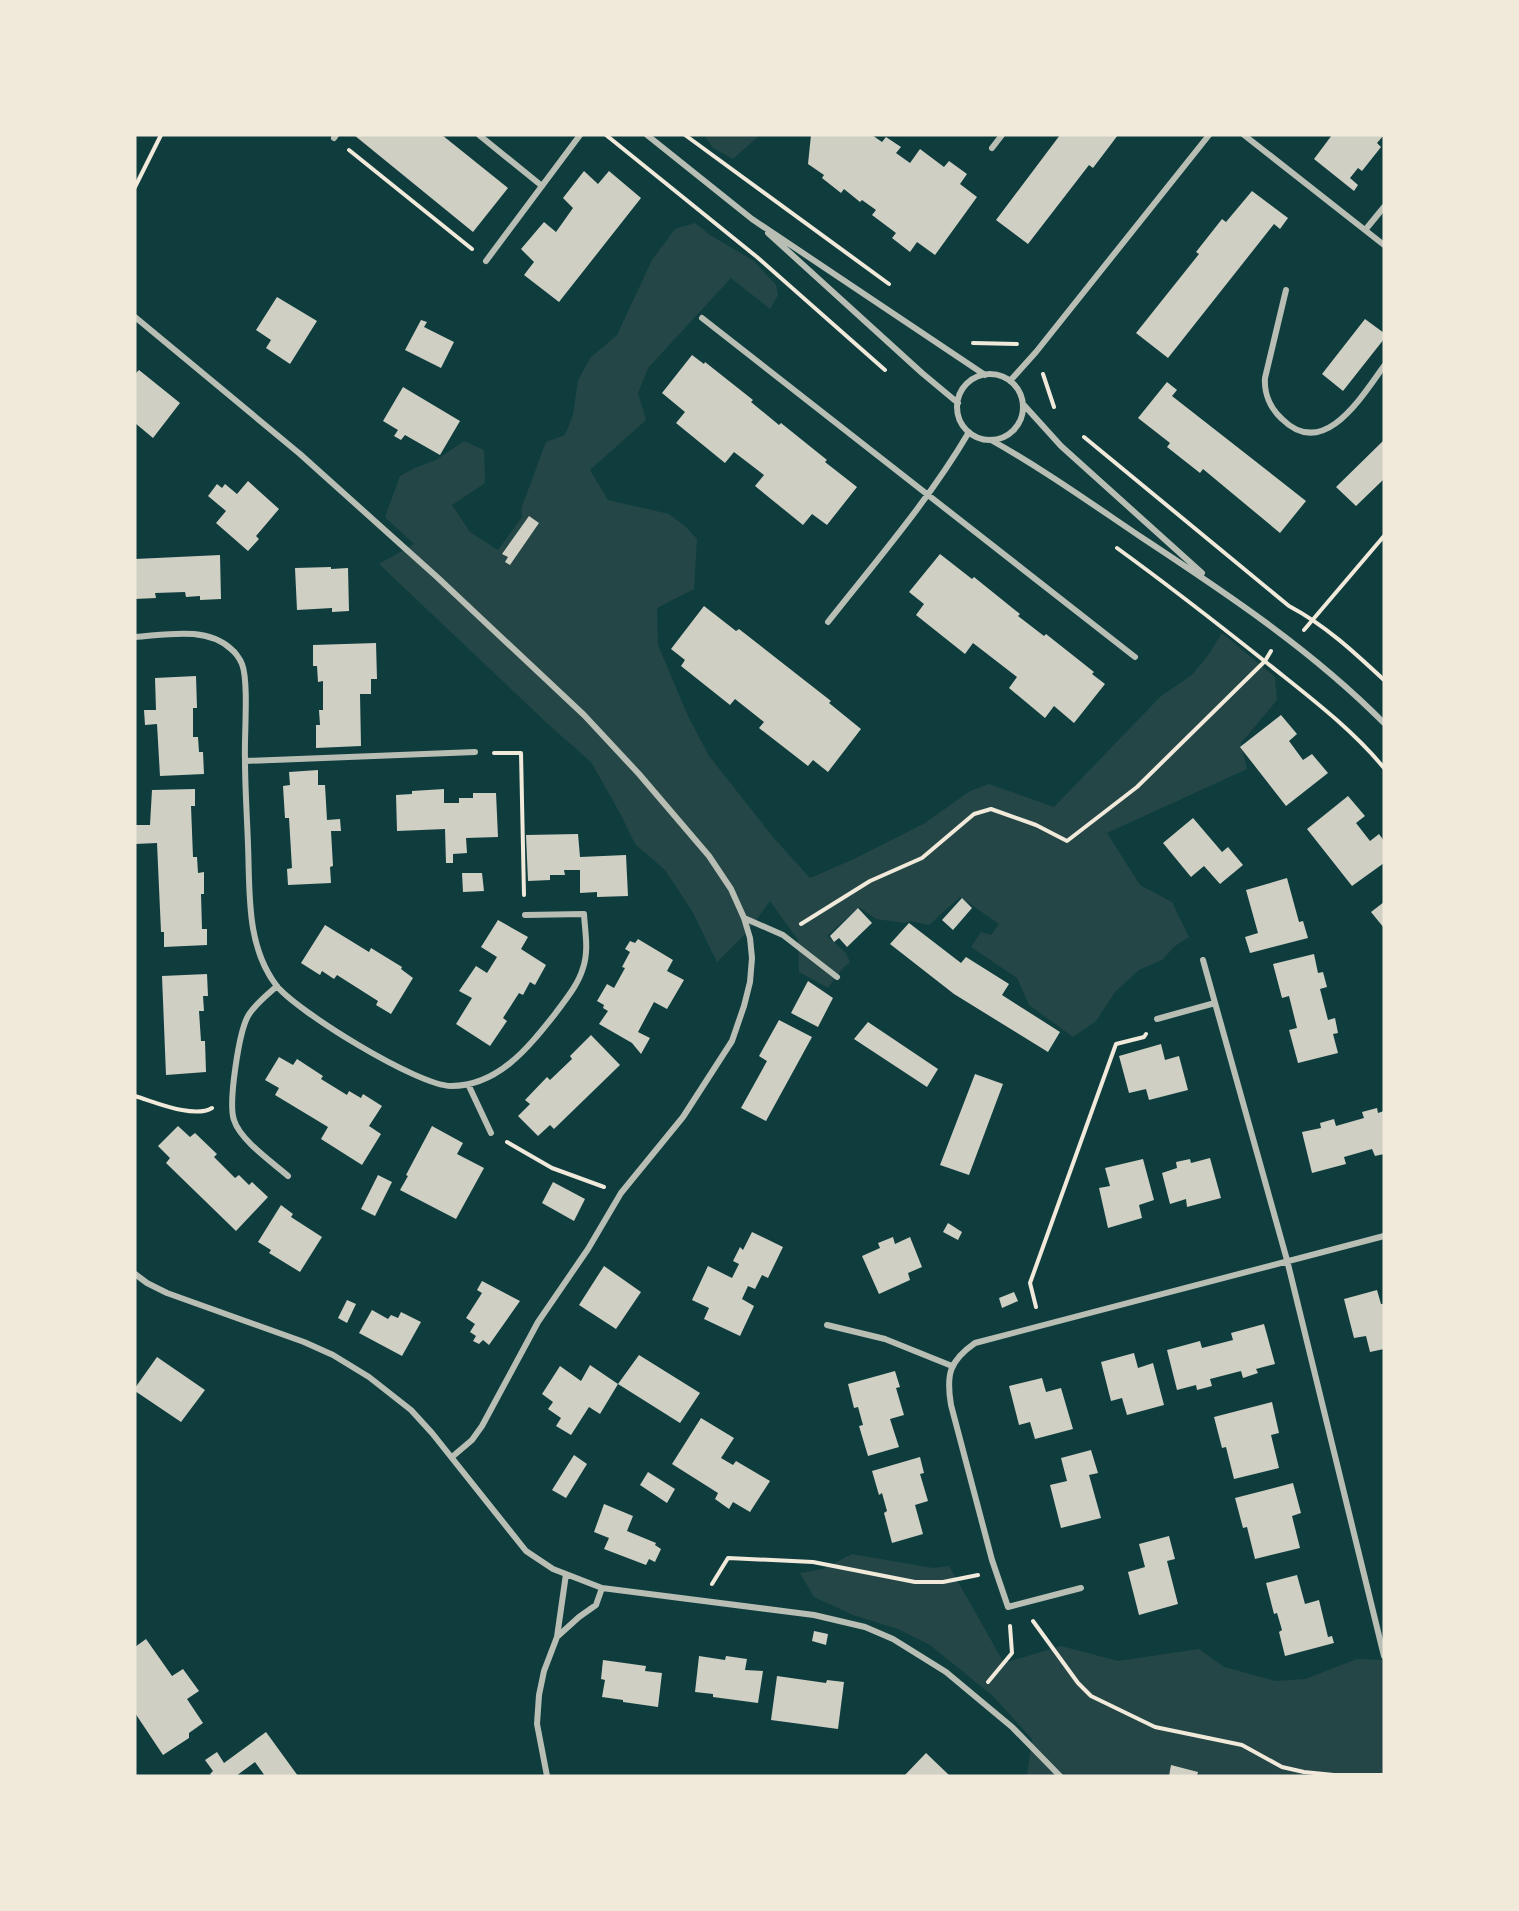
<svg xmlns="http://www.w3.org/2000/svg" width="1519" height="1911" font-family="'Exo 2',sans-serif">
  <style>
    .green { fill: #244646 }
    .building { fill: #cfcfc3 }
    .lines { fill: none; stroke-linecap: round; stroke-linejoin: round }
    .path { stroke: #f1e9da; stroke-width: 4 }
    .minor { stroke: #b8beb3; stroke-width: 6 }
  </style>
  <rect width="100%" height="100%" fill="#0f3d3e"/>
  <path class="green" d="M704,135H760L733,159L713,148Z
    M695,223L710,235L754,261L776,285L778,295L770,309L731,278L648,368L638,393L646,420L590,470L608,500L669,514L685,526L697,539L694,589L657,608L658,645L688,716L709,756L773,837L810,878L854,859L925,823L970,791L989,784L1054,807L1161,696L1192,675L1207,657L1222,633L1275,677L1277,700L1241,743L1247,769L1107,833L1140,885L1172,902L1189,937L1175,946L1162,960L1139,970L1115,992L1096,1021L1073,1037L1029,1005L1017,978L971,947L981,932L991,935L999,924L960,897L929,925L910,921L905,923L876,919L859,907L827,936L846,953L850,962L842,969L828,988L799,972L798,940L770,901L748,931L717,962L692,911L665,870L635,844L621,815L591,762L548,724L379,564L414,544L385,517L400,476L415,468L436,460L464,441L484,450L485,483L452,505L470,532L498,550L522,517L521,509L546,442L565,435L573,415L578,380L591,357L617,335L652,260L675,229Z
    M852,1554L933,1568L949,1566L1004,1663L1061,1646L1118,1661L1199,1649L1224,1667L1276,1681L1305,1679L1357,1659L1384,1660V1776H1027L1032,1739L993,1696L930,1645L898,1629L853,1615L814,1597L800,1573L823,1569Z"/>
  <path class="building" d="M354,135H442L508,188L473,232Z
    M811,135H872L882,142L886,137L901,147L896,153L910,163L920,149L944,167L949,161L967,174L960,184L977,197L935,255L917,242L910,252L892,238L896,233L872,215L876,210L862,200L860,202L844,189L841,193L822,178L824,175L808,164Z
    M1060,135H1118L1093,168L1089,165L1028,244L996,220Z
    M1332,135H1384L1377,143L1381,147L1362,171L1358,168L1350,178L1358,185L1354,191L1314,159Z
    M584,171L598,184L609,171L641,198L559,302L524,275L534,262L521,249L544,222L556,232L573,208L563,198Z
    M1252,191L1288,218L1280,229L1274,224L1168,358L1136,333L1199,254L1196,252L1222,219L1226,222Z
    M277,297L317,321L290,364L266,348L271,340L256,330Z
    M1365,319L1384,333V339L1343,391L1322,374Z
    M421,320L427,322L424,327L454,342L441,368L405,350Z
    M692,355L704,364L705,362L753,400L751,402L779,425L781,423L827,460L825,462L857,487L827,525L812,514L803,525L755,486L764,475L734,452L725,463L676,423L685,412L662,393Z
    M139,370L180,403L153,438L135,423V374Z
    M1167,382L1177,390L1172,396L1306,501L1280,533L1203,469L1200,473L1167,447L1170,443L1138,418Z
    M403,387L460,421L440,455L405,435L401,440L394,436L398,430L383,421Z
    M1384,440V479L1356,506L1336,487Z
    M248,481L279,509L256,536L259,539L248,551L216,523L226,511L208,496L217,484L222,488L225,484L237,494Z
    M529,516L539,523L510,565L505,562L508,557L502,554Z
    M940,554L972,579L974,577L1020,614L1018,616L1044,636L1046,634L1094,672L1092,674L1105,684L1074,723L1054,706L1045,718L1009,688L1017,677L973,643L965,654L916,615L924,604L909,592Z
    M220,555L221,599L200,600V596L186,597L185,592L155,593L156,598L135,599V559Z
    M331,567V569L348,568L349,611L332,612V608L297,610L295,568Z
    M704,606L736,631L739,629L831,701L829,703L861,729L828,772L813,760L808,766L759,728L764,722L735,699L730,705L681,666L685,660L671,649Z
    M376,643L377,679H371V694H360L361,746L316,748V725H320L319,710H323V681L318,682L317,666H313V645Z
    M196,676L197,708H193V737H198L199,752H203L204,774L160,776L157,724L145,725L144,710H156L155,678Z
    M1281,715L1297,734L1289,741L1303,760L1312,754L1328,773L1286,806L1240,747Z
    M318,770V785H325L327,820L340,819L341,831H331L333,866L330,867L331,883L288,885L287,869L292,868L289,818H285L283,786L290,785L289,772Z
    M195,789V806H191L193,857H197L198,873L204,872V894H201L202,929H207V945L164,947V932H161L157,843L135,844V825H150L152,790Z
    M444,789V803H459V798H473V793H496L498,837L466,838L467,853L453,854V863H446L445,829L397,831L396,795L412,794V791Z
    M1348,796L1365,816L1356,823L1370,841L1379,834L1384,841V863L1352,886L1307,829Z
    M1193,818L1222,852L1228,847L1243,865L1220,884L1204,866L1191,877L1163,843Z
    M578,834L580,857L626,855L628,896L597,897V892L580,893V870H564L565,875H550V880L528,881L526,835Z
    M462,873H482L484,891L463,892Z
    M1287,878L1299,922L1303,921L1308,938L1250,953L1245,937L1258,933L1246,890Z
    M962,898L972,908L953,930L942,920Z
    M1384,902V928L1371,912Z
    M858,908L872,923L847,947L839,938L834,942L830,936Z
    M498,920L528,937L521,949L546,965L535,985L530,982L523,995L519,993L503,1018L507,1021L490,1046L456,1024L472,998L459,991L476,966L487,973L497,957L481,947Z
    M909,923L961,963L966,957L1009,984L1002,995L1060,1032L1048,1052L954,994L890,944Z
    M325,925L369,952L371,948L402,967L401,969L413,978L391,1014L376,1005L378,1001L337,975L334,979L322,971L320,975L301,963Z
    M638,939L673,960L667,971L684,980L667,1009L654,1002L638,1032L650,1038L641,1054L632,1043L599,1024L608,1011L603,1008L604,1005L597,1001L607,984L614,988L625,968L622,967L630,952L625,949L630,941L635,943Z
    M1314,954L1318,973L1323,972L1327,987L1320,989L1328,1020L1335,1018L1338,1033L1333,1034L1338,1053L1298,1063L1289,1030L1297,1028L1289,996L1282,998L1273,964Z
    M207,974L208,996H203L204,1011H199L201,1041H205L206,1072L166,1075L162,976Z
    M808,981L833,998L818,1027L791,1013Z
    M779,1020L812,1037L766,1121L741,1108L767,1061L759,1056Z
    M868,1022L938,1069L927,1087L854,1039Z
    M591,1035L620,1065L554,1129L550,1125L538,1136L518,1116L530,1104L525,1100L547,1077L550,1080L572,1059L570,1056Z
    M1161,1044L1165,1060L1179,1056L1188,1090L1149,1100L1146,1089L1129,1093L1119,1056Z
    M279,1057L293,1065L297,1059L323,1076L321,1079L347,1095L349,1091L361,1098L363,1094L382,1106L369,1126L381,1134L362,1165L321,1139L328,1127L275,1095L279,1088L265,1080Z
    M975,1074L1003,1084L969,1175L940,1165Z
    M1377,1108L1378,1113L1384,1111V1154L1375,1156L1372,1149L1344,1157L1346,1164L1312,1173L1302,1132L1321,1128L1320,1123L1334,1119L1336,1126L1364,1118L1362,1112Z
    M178,1126L190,1137L195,1133L217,1154L214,1157L235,1178L239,1175L249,1185L252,1182L268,1197L236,1231L166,1163L170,1158L158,1146Z
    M432,1126L463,1143L457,1154L484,1168L456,1219L400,1190L408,1176L406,1175Z
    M1210,1158L1221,1198L1187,1207L1186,1199L1170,1204L1162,1173L1177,1168L1176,1162L1190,1159L1191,1163Z
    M1143,1159L1154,1200L1139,1205L1142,1218L1108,1228L1099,1188L1110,1186L1105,1168Z
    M378,1175L392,1182L375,1216L361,1209Z
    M553,1182L585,1199L574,1221L542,1203Z
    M281,1205L293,1214L291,1217L322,1237L300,1272L269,1253L271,1250L258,1242Z
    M948,1223L962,1232L958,1240L943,1232Z
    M752,1232L783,1247L768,1278L762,1275L755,1289L748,1286L742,1299L754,1306L740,1336L704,1319L709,1308L692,1300L708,1266L732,1278L739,1264L733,1261L740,1247L743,1250Z
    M893,1237L895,1244L910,1237L922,1267L908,1273L910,1280L879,1294L862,1256L880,1248L878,1243Z
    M604,1266L641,1292L616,1329L579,1305Z
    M482,1281L520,1301L489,1345L483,1340L479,1344L473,1341L476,1336L470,1332L475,1324L466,1318L482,1293L477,1290Z
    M1377,1290L1381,1304H1384V1349L1370,1352L1366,1336L1354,1338L1344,1299Z
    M1014,1292L1018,1301L1002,1308L999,1298Z
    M347,1300L356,1304L347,1323L338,1318Z
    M372,1310L388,1319L391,1315L398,1318L401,1312L421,1322L402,1356L359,1333Z
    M1264,1324L1275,1364L1256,1369L1258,1373L1243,1378L1241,1371L1210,1379L1212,1386L1197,1390L1196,1385L1177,1390L1167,1350L1200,1341L1202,1348L1233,1340L1231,1333Z
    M1134,1353L1138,1368L1153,1363L1164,1405L1127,1415L1122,1398L1111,1401L1101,1362Z
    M639,1355L700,1393L680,1423L618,1384Z
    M157,1357L205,1390L181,1422L135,1391V1388Z
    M590,1365L618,1384L600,1414L589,1407L571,1435L556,1426L561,1418L548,1409L553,1402L542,1394L560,1366L581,1381Z
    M895,1371L900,1387L896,1388L904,1415L890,1419L899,1447L868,1456L859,1426L863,1425L858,1407L854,1408L848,1384Z
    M1042,1378L1046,1392L1061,1388L1073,1429L1035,1439L1030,1422L1019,1425L1009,1386Z
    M1272,1402L1279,1433L1271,1435L1279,1468L1234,1479L1226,1447L1222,1448L1214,1417Z
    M701,1418L734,1438L721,1458L733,1465L736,1461L770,1481L750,1512L733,1502L729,1509L715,1499L718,1493L672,1464Z
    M1091,1450L1098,1473L1089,1475L1101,1518L1061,1528L1050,1485L1067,1481L1061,1458Z
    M574,1455L587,1464L566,1498L552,1490Z
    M920,1457L924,1473L920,1474L928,1501L915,1505L923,1534L892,1543L884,1513L887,1511L882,1493L879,1495L872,1471Z
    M648,1472L675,1489L667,1503L640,1485Z
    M1293,1483L1301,1513L1292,1516L1300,1548L1255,1559L1247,1527L1243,1528L1235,1498Z
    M604,1504L633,1516L627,1531L656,1543L655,1545L661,1549L655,1562L649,1559L646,1565L604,1549L609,1538L594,1532Z
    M1169,1536L1175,1559L1167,1561L1178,1604L1139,1615L1128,1572L1145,1567L1139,1544Z
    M1297,1575L1305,1604L1319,1600L1328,1637L1332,1636L1334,1643L1285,1656L1279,1632L1282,1630L1277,1613L1274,1614L1266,1583Z
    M814,1631L828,1634L826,1645L812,1641Z
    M146,1639L172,1676L183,1669L199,1691L187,1699L203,1723L189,1733V1738L163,1755L135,1713V1647Z
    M699,1656L725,1660L726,1656L747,1659L745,1670L763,1671L758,1703L713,1697V1694L695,1692Z
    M603,1660L646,1666L645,1671L662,1673L658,1707L623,1702V1700L602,1697L605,1680L601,1679Z
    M777,1676L826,1683L827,1680L844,1682L838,1729L771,1720Z
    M266,1732L298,1776H265L255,1762L236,1776H212L210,1774L213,1771L205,1760L217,1752L224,1763Z
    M926,1753L950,1776H904Z
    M1171,1765L1198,1772L1197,1776H1169Z"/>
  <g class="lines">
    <path class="path" d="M606,135L757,257L885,370
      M685,135L889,284
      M349,150L472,249
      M135,187L161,135
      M973,343L1017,344
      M1043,374L1054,407
      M1084,437L1289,606C1325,625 1354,652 1384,680
      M1117,548C1168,585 1218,624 1267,663C1308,696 1351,728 1384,768
      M1304,630L1384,536
      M494,753H521L524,895
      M801,924L870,881L922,858L974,814L991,809L1036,825L1067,841L1137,787L1265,661L1271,651
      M135,1096C155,1102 194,1119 212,1108
      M507,1142L552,1168L604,1187
      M1036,1307L1030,1283L1116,1044L1144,1037L1146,1034
      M712,1584L728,1558L813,1562L915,1582H943L978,1575
      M1033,1621L1078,1683L1091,1696L1155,1727L1242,1745L1282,1767L1304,1772L1334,1775H1384
      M988,1682L1012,1653L1010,1626"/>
    <path class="minor" d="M479,135L542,186
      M647,135L752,219L985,375
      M1244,135L1384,245
      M334,138L336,135
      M992,148L1002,135
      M1366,229L1384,207
      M768,233L922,373L958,403
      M486,261L580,135
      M1286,290L1265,378C1264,393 1270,408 1282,419C1324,461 1362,396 1384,366
      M135,317L300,454L437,577L584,715L639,774L709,856L731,889L744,918L750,938L752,958L750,982L744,1006L732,1041L683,1117L621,1193L588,1249L538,1322L482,1426L472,1440L452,1457
      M702,318L1135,657
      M957 407a33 33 0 1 1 66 0a33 33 0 1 1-66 0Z
      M1010,381L1036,352L1209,135
      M1023,404L1061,446L1202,573
      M991,440C1043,469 1092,504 1141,537C1226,593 1313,651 1384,723
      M828,622C877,560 929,500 969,432
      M135,637C166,635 206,626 231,649C235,652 240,659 242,664C249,682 244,737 245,759C245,788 247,816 248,845C250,893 246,945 276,985C296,1011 418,1086 451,1086C498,1086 528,1048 555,1014C566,999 578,985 583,968C589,950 585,932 584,914L525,915
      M245,761L475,752
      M744,918L783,935L837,977
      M1203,960L1287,1260L1384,1656
      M277,986C267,995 255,1004 248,1016C239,1032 228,1103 234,1120C240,1140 272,1162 288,1176
      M1157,1019L1215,1003
      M468,1084L491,1133
      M135,1274L147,1283L167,1293L304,1342L333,1355L369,1377L411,1410L432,1433L526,1551L553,1569L602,1588L814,1615L865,1627L893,1639L946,1672L1012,1727L1060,1776
      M827,1325L885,1339L952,1366
      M1081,1588L1008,1607L992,1560L951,1405C946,1375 949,1361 975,1343L1384,1236
      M558,1636L579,1617L596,1605L602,1588
      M547,1776L537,1724L539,1695L544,1671L557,1637L566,1574"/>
  </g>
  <rect width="1519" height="1911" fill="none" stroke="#f1e9da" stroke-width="273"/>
</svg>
